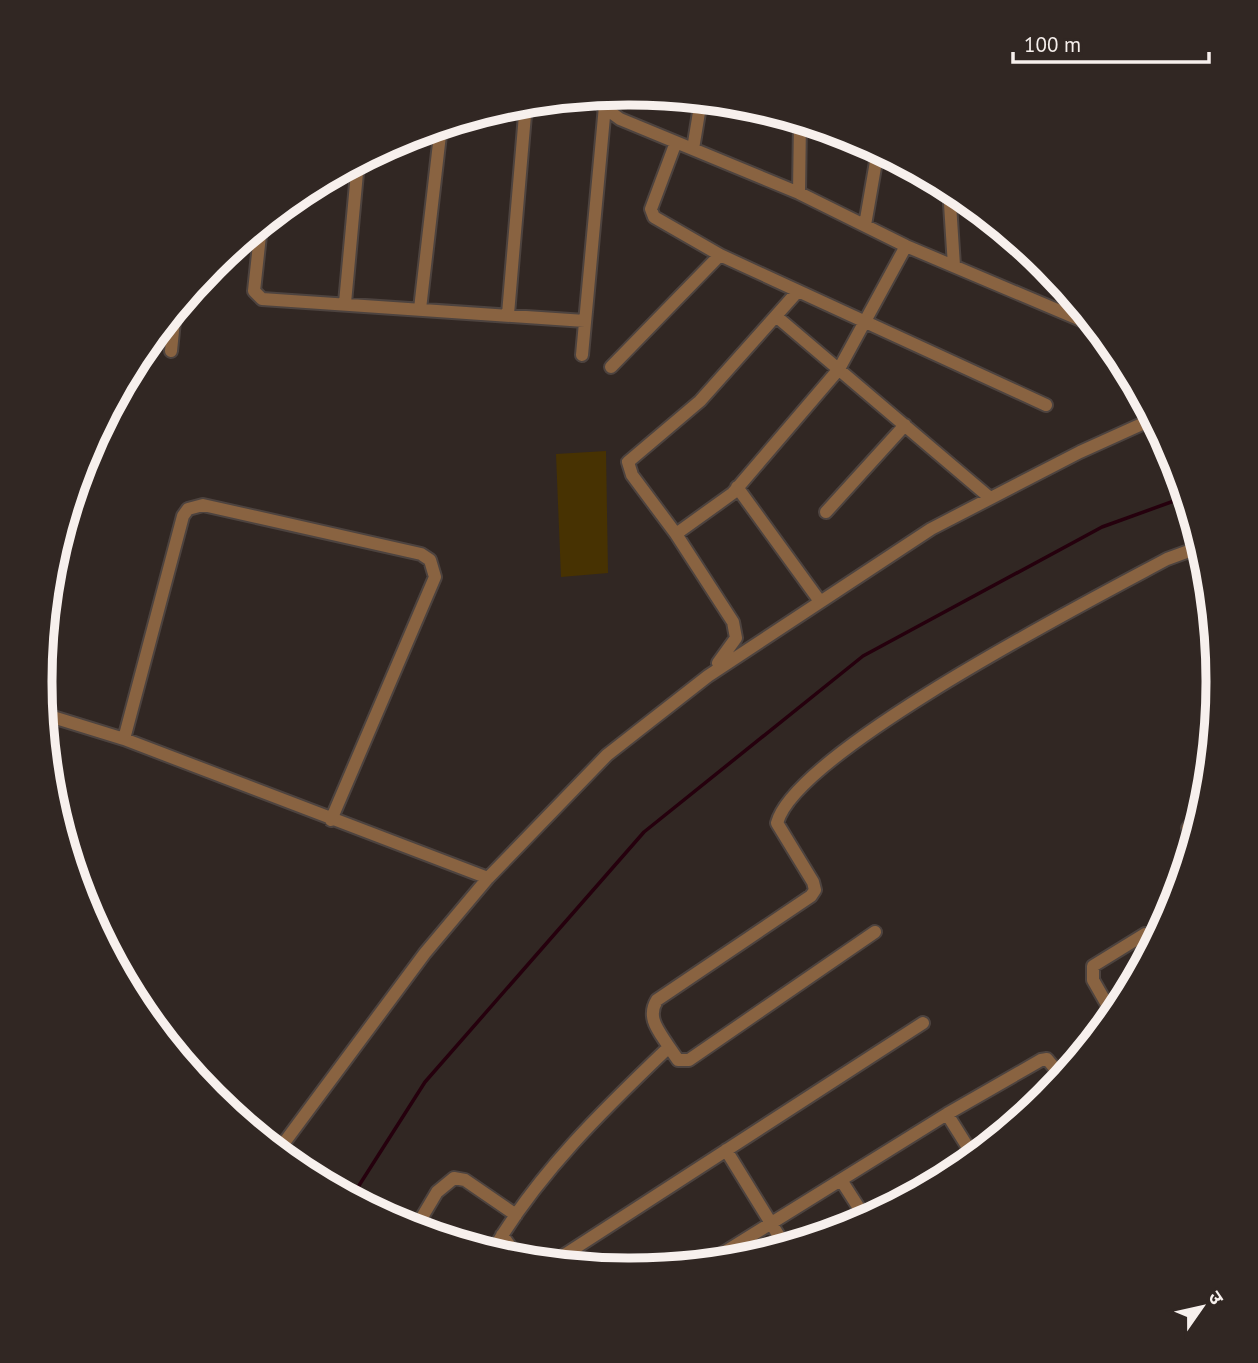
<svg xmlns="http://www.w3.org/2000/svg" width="1258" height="1363" font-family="'PT Sans','Noto Sans Devanagari',sans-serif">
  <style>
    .green { fill: #473202 }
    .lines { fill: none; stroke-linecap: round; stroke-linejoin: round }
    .stream { stroke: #25000d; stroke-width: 3.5 }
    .minor-casing { stroke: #4d433f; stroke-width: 16 }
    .minor { stroke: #896341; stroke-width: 12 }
    .rim { fill: none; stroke: #f7f0ed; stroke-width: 9 }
  </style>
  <rect width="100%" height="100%" fill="#312723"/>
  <path class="green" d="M606,451L608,573L561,577L556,454Z"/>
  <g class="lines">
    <path class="stream" d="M351,1198L425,1082L644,832L863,656L1102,527L1185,497"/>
    <defs>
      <path id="minor" d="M590,97L620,119L799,193L906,246L1095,326
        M779,115L800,124
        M800,130L825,129
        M676,142L651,209L654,217L720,255L1046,405
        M693,149L701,100
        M949,188L954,266
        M799,193L800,121
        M865,225L878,150
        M261,226L254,291L262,299L585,321
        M1047,268L1048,274
        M345,303L358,162
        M420,309L441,126
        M508,314L526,103
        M777,317L989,497
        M171,351L175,311
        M582,355L606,95
        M611,367L720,255
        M737,487L819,600
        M826,512L905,425
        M676,534L733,493L839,369L906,246
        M718,663L736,638L733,622L676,534L632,475L628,462L700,401L798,291
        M43,714L124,739L488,878
        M124,739L183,516L188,509L203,505L421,554L430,560L435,577L331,820
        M1192,844L1188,828L1201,813
        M1113,1015L1093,980V966L1145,934L1157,936
        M669,1047L678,1060H689L875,932
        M947,1114L1041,1060L1047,1059L1062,1077
        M726,1150L785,1246
        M278,1151L425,953L488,878L607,755L708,676L931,529L1080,452L1153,419
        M841,1180L866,1219
        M415,1229L437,1192L454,1178L465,1180L516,1215
        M502,1235L519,1259
        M492,1252C538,1173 603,1110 669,1047C659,1031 646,1018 657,1000L811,896L815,890L813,882L777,823C796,751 1093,599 1167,559L1200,547
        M552,1263L923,1023
        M707,1263L947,1114L974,1157"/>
    </defs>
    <use href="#minor" class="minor-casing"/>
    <use href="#minor" class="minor"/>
  </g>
  <path d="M0 0H1258V1363H0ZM628 105H630A576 576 0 0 1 1206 681V682A576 576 0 0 1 630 1258H628A576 576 0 0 1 52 682V681A576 576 0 0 1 628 105Z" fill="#312723" fill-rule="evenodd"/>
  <path class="rim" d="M628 105H630A576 576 0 0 1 1206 681V682A576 576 0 0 1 630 1258H628A576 576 0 0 1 52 682V681A576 576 0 0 1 628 105Z"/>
  <g transform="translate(1202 1307) rotate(56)" stroke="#312723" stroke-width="5" paint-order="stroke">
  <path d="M0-5L12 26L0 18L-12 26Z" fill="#f7f0ed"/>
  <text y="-10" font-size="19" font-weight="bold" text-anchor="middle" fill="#f7f0ed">उ</text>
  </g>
  <path d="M1013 52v10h196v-10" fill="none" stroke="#f7f0ed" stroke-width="3.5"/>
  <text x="1024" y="52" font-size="21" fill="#f7f0ed" stroke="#312723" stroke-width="5" paint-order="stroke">100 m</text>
</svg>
